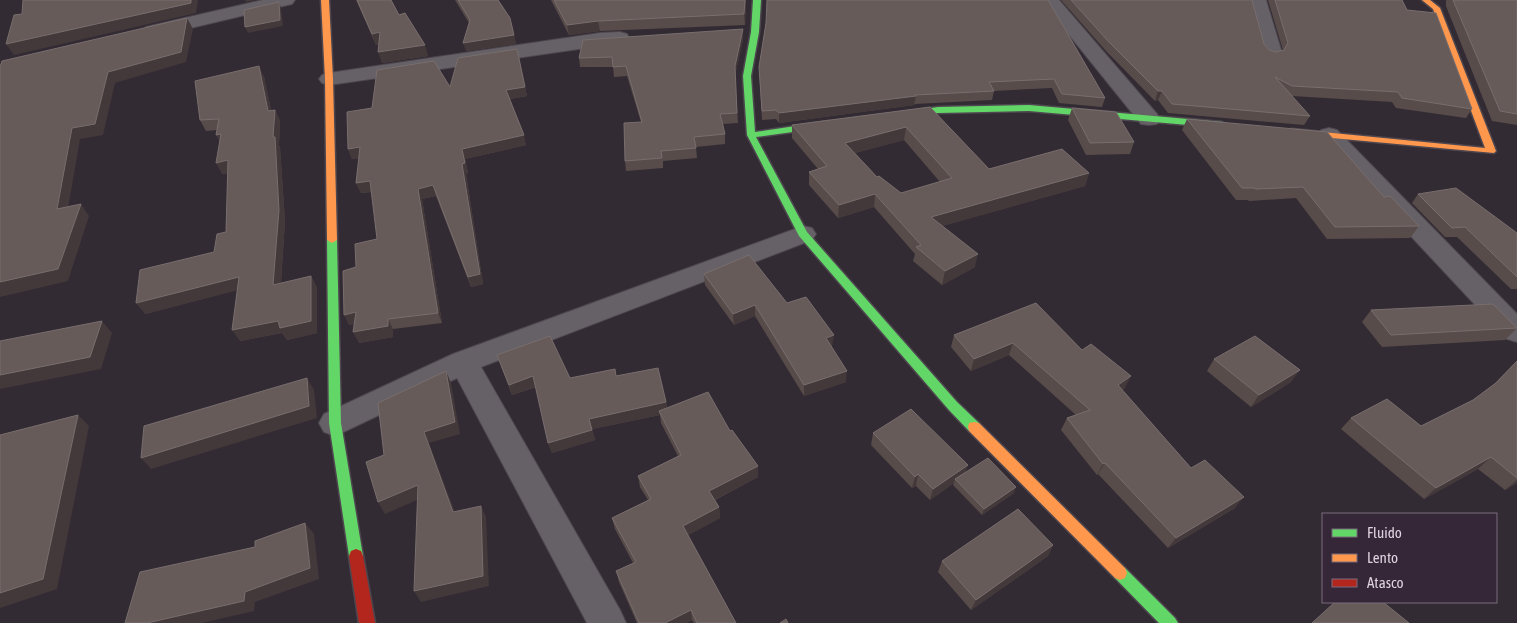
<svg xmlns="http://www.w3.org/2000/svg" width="1517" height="623" font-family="'Asap Condensed',sans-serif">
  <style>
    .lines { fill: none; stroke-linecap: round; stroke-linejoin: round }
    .street-casing { stroke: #4e474f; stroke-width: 2 }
    .fast-casing { stroke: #4e474f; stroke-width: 3 }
    .slow-casing { stroke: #4e474f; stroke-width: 3 }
    .jam-casing { stroke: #4e474f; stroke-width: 3 }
    .street { fill: #666167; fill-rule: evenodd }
    .fast { fill: #63d668; fill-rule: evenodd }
    .slow { fill: #ff974d; fill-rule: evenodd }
    .jam { fill: #b3261e; fill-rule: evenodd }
    .wall { fill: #574c49; fill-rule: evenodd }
    .shaded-wall { fill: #43393a }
    .building { fill: #665b59; stroke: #786e6e; fill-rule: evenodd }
  </style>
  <rect width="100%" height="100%" fill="#332b34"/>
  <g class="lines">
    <defs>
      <path id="street" d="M263,0H295L292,4L153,37L146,35L144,31L146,27Z
        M1041,0H1059L1157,114L1160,119L1157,124L1149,125L1141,124Z
        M1248,0H1266L1282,53L1279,57L1272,59L1265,57L1262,53Z
        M620,32L627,34L629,38L627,42L329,85L322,83L319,79L322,75L329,73L600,33Z
        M1329,128L1337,130L1517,314V342L1507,339L1321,140L1318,135L1321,130Z
        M803,226L812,228L816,234L812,240L481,367L620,610L626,623H587L457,378L335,436L324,432L319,423L324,414L453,354Z"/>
      <path id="fast" d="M753,0H761L759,32L751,76L755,132L829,121L833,124L829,127L756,137L807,232L957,402L979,423L980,427L979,431L974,432L969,431L949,410L799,236L747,135L743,76L751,32Z
        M1029,105L1222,122L1226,125L1222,128L1029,111L938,113L896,119L892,116L896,113L938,107Z
        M332,237L337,240L341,423L363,556L361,561L356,563L351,561L349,556L329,423L327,240Z
        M1120,566L1125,568L1175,618L1178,623H1159L1115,578L1113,573L1115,568Z"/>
      <path id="slow" d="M321,0H329L333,79L337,240L332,243L327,240L325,79Z
        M1422,0H1430L1440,8L1496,151L1494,153L1289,134V130L1292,129L1485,148L1433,9Z
        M974,422L979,423L1125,568L1127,573L1125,578L1120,580L1115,578L969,431L968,427L969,423Z"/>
      <path id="jam" d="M356,549L361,551L363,556L375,623H359L349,556L351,551Z"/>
    </defs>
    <use href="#street" class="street-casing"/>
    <use href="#fast" class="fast-casing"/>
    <use href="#slow" class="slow-casing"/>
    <use href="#jam" class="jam-casing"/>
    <use href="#street" class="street"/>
    <use href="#fast" class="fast"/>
    <use href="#slow" class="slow"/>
    <use href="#jam" class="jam"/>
  </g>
  <path class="wall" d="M356,0H391L399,15L428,56L382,63L379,44L376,45Z
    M455,0H498L510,18L516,44L466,51L469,23Z
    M551,0H746L745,25L600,31L569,35Z
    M1048,0L1105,98L1102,107L1059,103L1052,88L994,91L992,100L915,104L914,105L779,123L776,119L762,120L759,67L766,23Z
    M1061,0H1252L1264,44L1269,50L1276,52L1283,50L1268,0H1402L1407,10L1472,109L1466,118L1396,108L1392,102L1292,96L1310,116L1304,125L1168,113L1158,100L1155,101L1106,51Z
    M1446,0H1517V125L1492,121L1446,6Z
    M743,29V39L735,75L738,123L723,124L725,134V144L696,147L697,158L663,161V168L626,171L625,161L641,122L627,76L614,77L613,67H580L579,58Z
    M517,49L527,96L510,99L526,145L465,159L468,173L466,174L483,284L471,287L436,196L422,199L442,323L393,329V337L359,343L354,324L349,325L356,267L377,239L372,192L361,193L356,183L359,158L352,159L348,149L372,108L450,87Z
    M264,77L271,110H275L280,121L279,145L280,148L285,221L281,283L311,276L317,288V333L287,340L282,333L240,341L237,290L145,314L214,252L226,232L228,173L222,174L220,141L216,135L217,130L206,131L200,120Z
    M930,107L989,169L1089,173L1085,186L942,226L975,267L942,285L913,261L915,254L874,207L838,218L809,185V172L818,169L792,138V125ZM904,140L940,182L901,193L877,177L855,153Z
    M1072,108L1134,142L1130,154L1086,155L1068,120Z
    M1187,119L1384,197L1419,226L1410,238L1327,239L1296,198L1249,201L1248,200H1236L1182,130Z
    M1418,194L1517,233V289H1511L1457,237H1445L1412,203Z
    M704,274L787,303L832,346L831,347L846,382L804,396L755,316L734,325L705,285Z
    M1371,310L1517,328L1505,340L1382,347L1362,322Z
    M954,335L1082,350L1125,388L1122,390L1191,468L1235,508L1168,548L1098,474L1097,475L1061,430L1067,418L1076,415L1009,355L971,371L951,347Z
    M1214,359L1291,382L1251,407L1207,371Z
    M1517,361V483L1505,490L1478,469L1424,499L1341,429L1351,418L1421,426L1473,400L1494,384Z
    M501,366L570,378L616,376L666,402L667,408L758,477L715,500L719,507L720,518L688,535L736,623H694L692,620L686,623H637L619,582L616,571L633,563L615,529L612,518L648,500L640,487L638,476L678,456L661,423L660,415L592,429L595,440L552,453L548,443L536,387L512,395Z
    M873,433L968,465L965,472L1014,493L982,515L953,485L954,483L930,500L916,486L912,488L871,445Z
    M1053,545L1048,556L971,610L938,572L942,561Z"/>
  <path class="shaded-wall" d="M191,0H198L196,13L14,55L6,44Z
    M245,0H255L246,2Z
    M746,0V6L745,25L744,14Z
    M279,2L281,8L283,26L248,33L245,27Z
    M187,18L193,29L186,62L115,83L103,135L80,139L66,220L57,209L72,128L108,72Z
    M598,21L600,31L569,35L567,25Z
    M743,29V39L735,76V66Z
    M380,32L384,43L376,45L372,34Z
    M514,35L516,44L466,51L463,43Z
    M425,45L428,56L382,63L378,52Z
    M259,66L264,77L274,122L268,111Z
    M525,87L527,96L509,99L506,90Z
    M1158,91H1162L1158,100L1155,101Z
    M916,96L914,105L779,123V113Z
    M275,110L280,121L279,145L280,148L285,221L280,296L273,285V137Z
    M906,127L904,140L844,156L845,143Z
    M221,134L223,146L216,135Z
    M524,135L526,145L465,159L468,173L466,174L483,284L471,287L468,277L462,149Z
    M360,147L365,157L352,159L348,149Z
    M228,160L234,172L222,174L216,163Z
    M1089,173L1085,186L928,230L931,217Z
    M370,181L375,191L361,193L356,183Z
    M433,185L436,196L422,199L442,323L438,313L418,189Z
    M875,194L874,207L838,218L839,205Z
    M81,204L89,216L68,281L0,297V282Z
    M978,254L975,267L942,285L945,271Z
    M311,276L317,288V333L287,340L282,333L240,341L232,330Z
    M239,277L246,288L145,314L136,303Z
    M755,305V316L734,325L733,314Z
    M356,312L361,322L349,325L344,315Z
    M388,319L393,329V337L359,343L353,332Z
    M102,321L112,333L101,369L0,389V375Z
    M834,335L832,346L825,349L826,338Z
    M1013,343L1009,355L971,371L974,359Z
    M1300,370L1291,382L1251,407L1259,395Z
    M446,371L451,383L460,434L429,443L459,523L453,512L424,432Z
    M847,371L846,382L804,396V385Z
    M533,376L537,386L512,395L509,385Z
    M1131,376L1125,388L1112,397L1118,385Z
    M307,378L314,390L317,418L151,469L141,458Z
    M666,402L668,413L659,411L660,415L592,429L589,419Z
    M78,415L89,426L57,589L0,608V593Z
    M592,430L595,440L552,453L548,443Z
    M1491,457L1478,469L1424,499L1436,488Z
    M1105,463L1098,474L1097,475L1103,464Z
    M968,465L964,476L955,479L954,483L930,500L933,489Z
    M758,466V477L710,502L709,491Z
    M918,474L916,486L912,488L915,477Z
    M1517,480V483L1505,490Z
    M418,485L424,497L385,514L378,502Z
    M1016,487L1014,493L982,515L984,509Z
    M1244,497L1235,508L1168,548L1176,538Z
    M481,506L486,517L489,586L421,602L414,591Z
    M719,507L720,518L685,537L683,526Z
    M305,523L314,534L319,579L255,602L254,611L202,623H147L245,592Z
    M1053,545L1048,556L971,610L976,600Z
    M691,610L692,620L686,623H665Z"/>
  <path class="building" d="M23,0H191V3L6,44L14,15L22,14Z
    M357,0H391L399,15L405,13L425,45L378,52L380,32L372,34Z
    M458,0H498L510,18L514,35L463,43L470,20Z
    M554,0H745L744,14L598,21L567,25Z
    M767,0H1048L1105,98L1062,94L1054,79L989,82L994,91L915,95L916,96L779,113L776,110L762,111L759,67L766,23Z
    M1071,0H1252L1264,44L1269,50L1276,52L1284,50L1288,43L1275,0H1402L1407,10L1436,13L1472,109L1402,98L1398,92L1292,86L1275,77L1310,116L1172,104L1162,91H1158L1109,42Z
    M1453,0H1517V114L1500,111Z
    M279,2L280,20L245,27L244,10Z
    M187,18L181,52L108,72L95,124L72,128L57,209L81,204L58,269L0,282V67L2,61Z
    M743,29L735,66L737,113L720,114L725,134L694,137L696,148L661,151L662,158L625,161L624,123L642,122L626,66L613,67L612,57L579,58L583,40Z
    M517,49L525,87L506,90L524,135L462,149L465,163L462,164L480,274L468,277L433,185L418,189L438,313L388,319V326L353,332L356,312L344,315L343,271L356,267L355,244L377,239L370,181L356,183L360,147L348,149L347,112L372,108L377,70L434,61L450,87L458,58Z
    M259,66L268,111L275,110L273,137H275L279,210L273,285L311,276V321L280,328L278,321L232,330L239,277L136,303L140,270L214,252L217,234L226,232L228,160L216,163L221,134L216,135L219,119L200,120L195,81Z
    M930,107L989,169L1062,149L1089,173L931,217L978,254L945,271L916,247L921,245L875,194L839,205L809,172L827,166L792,125ZM906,127L952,178L901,193L879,176L877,177L845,143Z
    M1072,108L1116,112L1134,142L1090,143Z
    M1187,119L1327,132L1384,197L1390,196L1419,226L1335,227L1303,187L1256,189L1254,188H1242Z
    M1456,188L1517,233V277L1465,227L1452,228L1418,194Z
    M749,255L787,303L806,297L834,335L826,338L847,371L804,385L755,305L733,314L704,274Z
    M1036,303L1082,350L1091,344L1131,376L1118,385L1191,468L1205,460L1244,497L1176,538L1105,463L1103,464L1067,418L1090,410L1013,343L974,359L954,335Z
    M1493,304L1517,328L1391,335L1371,310Z
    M102,321L90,357L0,375V341Z
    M550,336L570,378L615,369L616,376L658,368L666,402L589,419L592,430L548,443L533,376L509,385L497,355Z
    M1255,336L1300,370L1259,395L1214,359Z
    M1517,361V478L1491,457L1436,488L1351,418L1387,399L1421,426L1473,400L1496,383Z
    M446,371L455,422L424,432L453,512L481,506L483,576L414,591L418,485L378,502L366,462L384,455L378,403Z
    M307,378L309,406L141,458L144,426Z
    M708,392L730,431L732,430L758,466L709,491L719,507L683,526L736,623H697L691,610L665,623H639L616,571L636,562L612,518L651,499L638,476L681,455L659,411Z
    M911,409L968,465L933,489L918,474L915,477L873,433Z
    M78,415L43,579L0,593V435Z
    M988,458L1016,487L984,509L955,479Z
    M1018,509L1053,545L976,600L942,561Z
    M305,523L310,568L245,592L244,601L147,623H125L140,572L255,547V541Z
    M1335,602H1383L1409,623H1312Z
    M786,619L788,623H780Z"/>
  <rect x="1322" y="513" width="175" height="90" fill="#362738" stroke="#796c7b"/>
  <rect x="1332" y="529" width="25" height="8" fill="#63d668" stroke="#796c7b"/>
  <text x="1367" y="538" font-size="15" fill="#ded4df">Fluido</text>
  <rect x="1332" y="554" width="25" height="8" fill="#ff974d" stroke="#796c7b"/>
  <text x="1367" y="563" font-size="15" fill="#ded4df">Lento</text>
  <rect x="1332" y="579" width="25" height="8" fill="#b3261e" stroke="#796c7b"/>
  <text x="1367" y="588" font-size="15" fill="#ded4df">Atasco</text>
</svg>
